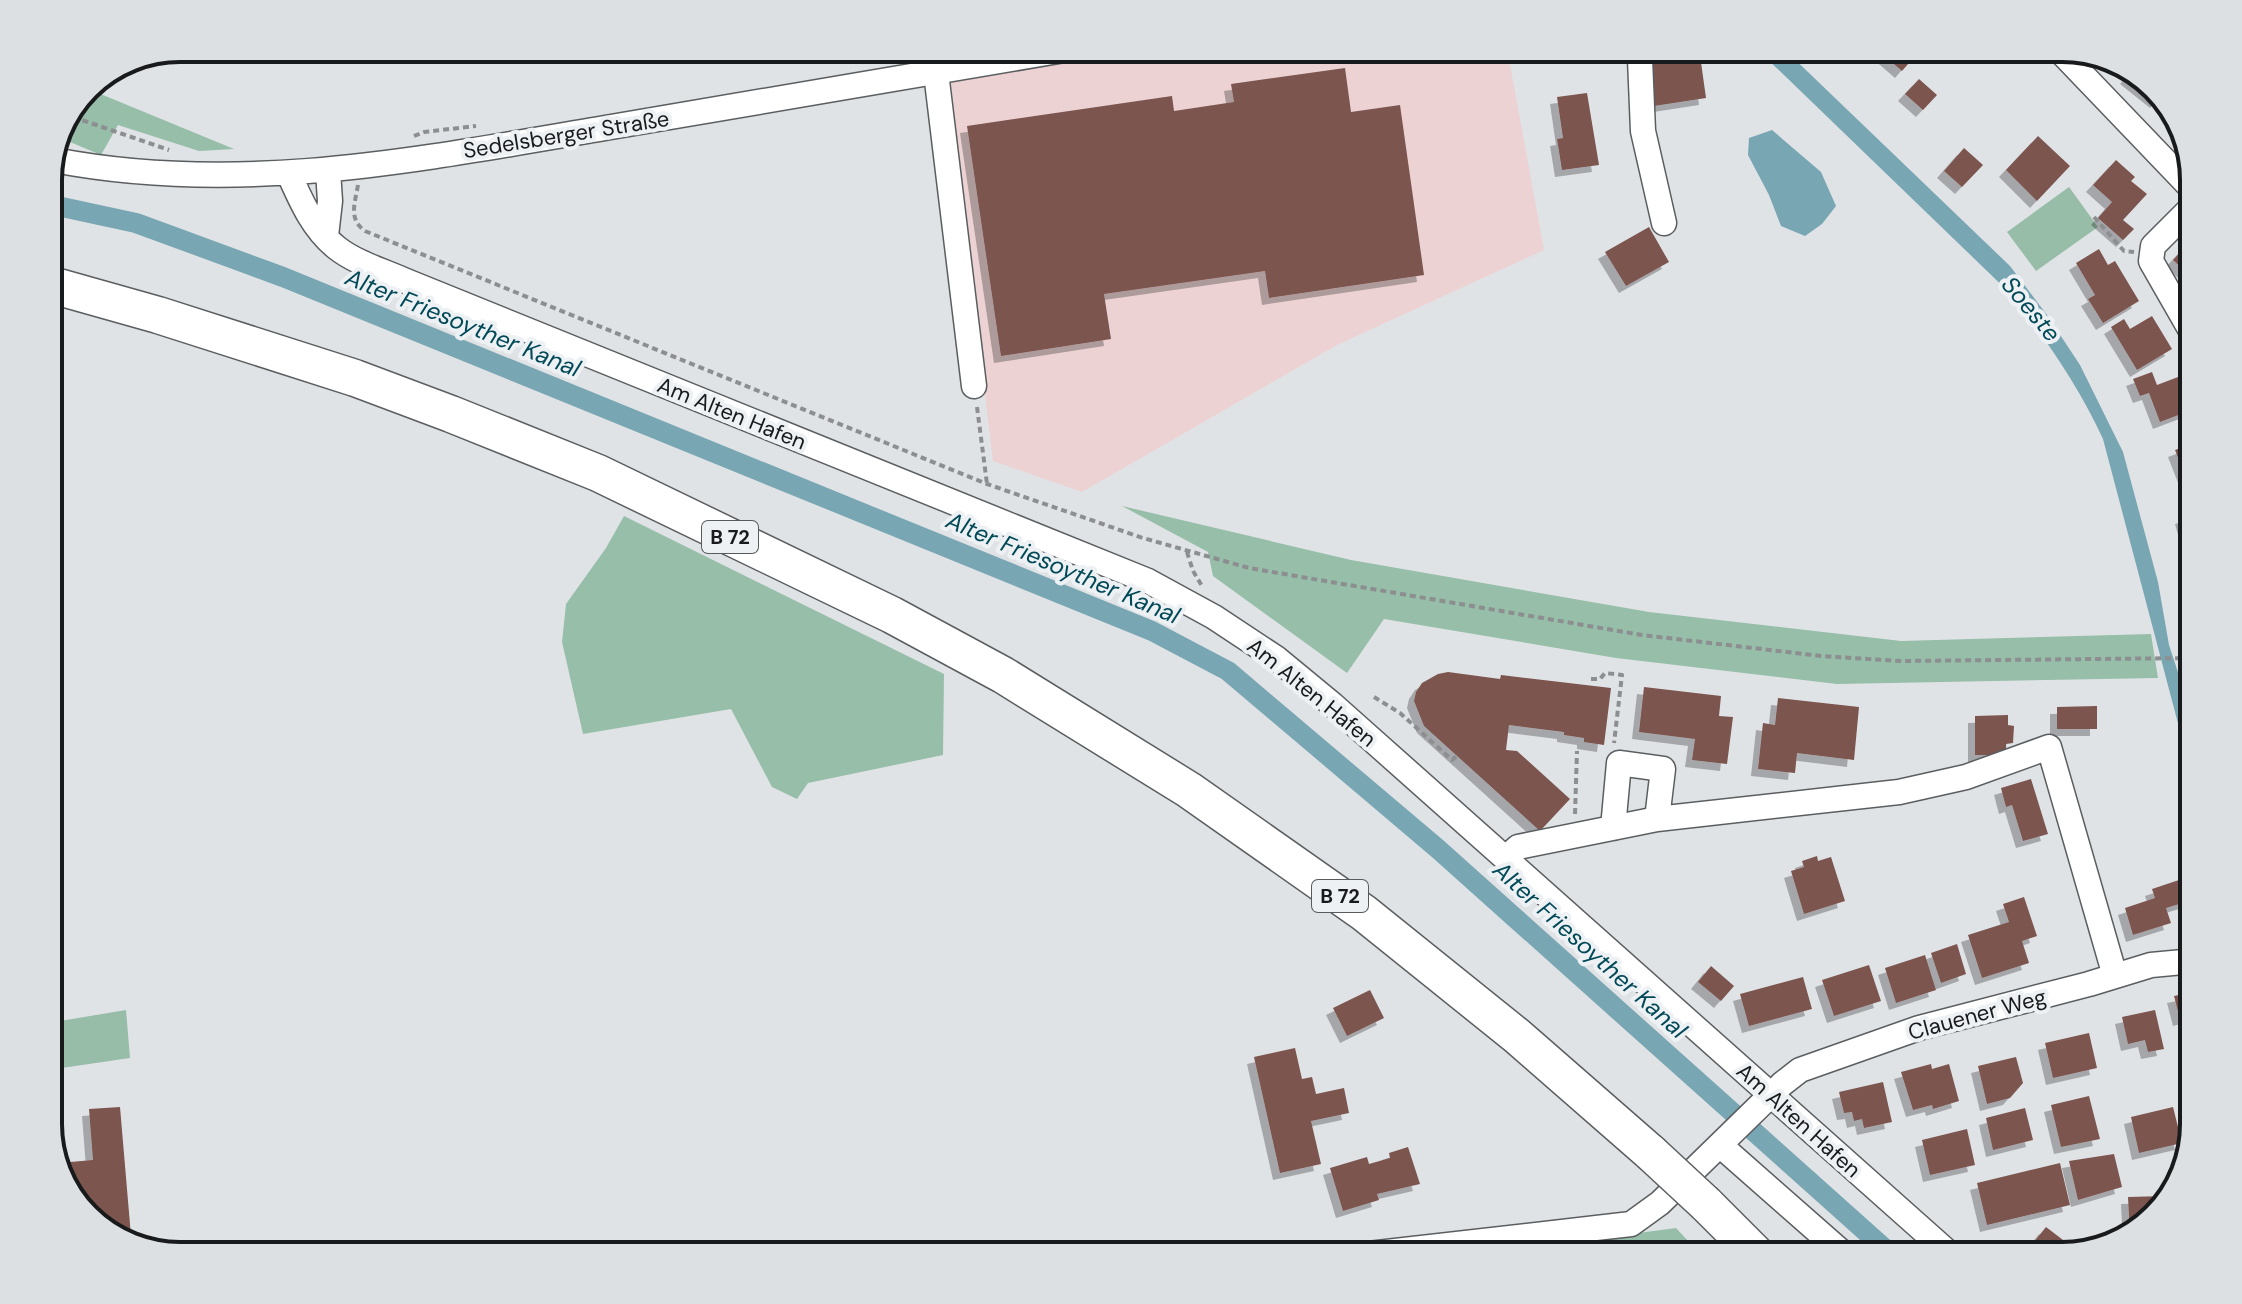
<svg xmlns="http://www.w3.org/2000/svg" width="2242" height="1304" font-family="'DM Sans',sans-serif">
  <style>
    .commercial { fill: #ecd2d3 }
    .green { fill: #97bca8 }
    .forest { fill: #96bea9 }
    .water { fill: #78a6b3 }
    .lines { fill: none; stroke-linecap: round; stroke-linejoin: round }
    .canal { stroke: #78a6b3; stroke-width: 20 }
    .building { fill: #7b544f; filter: url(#shadow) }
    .minor-casing { stroke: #5b5e60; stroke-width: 27 }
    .highway-casing { stroke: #5b5e60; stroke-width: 39 }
    .path { stroke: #8c8e90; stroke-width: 4; stroke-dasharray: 6 4; stroke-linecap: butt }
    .minor { stroke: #fff; stroke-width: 24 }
    .highway { stroke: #fff; stroke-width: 36 }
    .highway-bridge-casing { stroke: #5b5e60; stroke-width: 39; stroke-linecap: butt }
    .highway-bridge { stroke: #fff; stroke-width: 36 }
    .labels { text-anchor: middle; stroke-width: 8; stroke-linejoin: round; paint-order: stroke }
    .shield { fill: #edf1f4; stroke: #595a5c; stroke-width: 2 }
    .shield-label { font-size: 20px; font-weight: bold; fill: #191a1b }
    .street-label { font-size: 22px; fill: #191a1b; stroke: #edf1f4 }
    .water-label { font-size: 24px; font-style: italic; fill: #024958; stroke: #edf1f4 }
    .rim { fill: none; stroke: #191a1b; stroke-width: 4 }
  </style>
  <defs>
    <filter id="shadow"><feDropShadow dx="-7" dy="7" stdDeviation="0" flood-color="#0004"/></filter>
  </defs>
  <rect width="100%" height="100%" fill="#e0e3e6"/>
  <path class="commercial" d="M1148,48H1507L1544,250L1337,345L1082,492L993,461L947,82Z"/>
  <path class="green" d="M2069,187L2098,227L2036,271L2007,232Z
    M126,1010L130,1058L48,1070V1023Z"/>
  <path class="forest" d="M86,88L234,149L199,151L118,125L101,155L63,139Z
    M1122,506L1351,560L1649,612L1901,641L2151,634L2158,678L1837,684L1616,658L1384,619L1347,673L1213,576L1208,552Z
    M624,516L944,674L943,755L808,783L797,799L772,787L731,709L583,734L562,642L566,604L606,548Z
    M1676,1228L1702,1256H1466Z"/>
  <path class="water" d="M1756,48H1783L2010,266L2047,315L2080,365L2123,452L2158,582L2169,645L2194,721V784L2103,439C2080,388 2048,343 2015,298Z
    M1772,130L1821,172L1836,206L1822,224L1805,236L1781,226L1769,195L1748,155L1749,138Z"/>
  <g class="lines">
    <path class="canal" d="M48,204L136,223L283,277L1152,631L1228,671L1438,849L1893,1256"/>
  </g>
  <path class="building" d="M1677,48H1699L1706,98L1654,106L1646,53Z
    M1884,48H1922L1902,71L1880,52Z
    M1345,68L1351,112L1400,105L1424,275L1269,298L1265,271L1104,294L1111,339L1001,356L967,126L1172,96L1174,111L1234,102L1231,84Z
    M2133,70L2161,97L2157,101L2127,77Z
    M1919,79L1937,95L1923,110L1905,94Z
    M1587,93L1599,165L1562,170L1557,139L1563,138L1557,97Z
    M2038,136L2070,166L2037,201L2006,170Z
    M1964,148L1983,165L1962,187L1944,171Z
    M2116,160L2135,177L2131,181L2147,194L2123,220L2134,229L2123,240L2098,218L2112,202L2093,185Z
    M1649,227L1669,262L1626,286L1605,252Z
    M2194,237V279L2173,260Z
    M2099,249L2108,265L2115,261L2139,301L2103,323L2088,299L2095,295L2076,263Z
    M2152,316L2172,349L2137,370L2111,327L2124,319L2130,329Z
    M2152,372L2157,385L2186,374L2194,394V409L2160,422L2149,393L2140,396L2133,379Z
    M2194,443V484L2189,486L2175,450Z
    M2194,514V557H2193L2182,517Z
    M1448,672L1500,679L1501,675L1611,688L1604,745L1584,742V738L1564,735V732L1509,725L1506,750L1517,751L1570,799L1540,831L1424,726L1414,701L1416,692L1422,683L1438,674Z
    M1644,687L1721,696L1719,716L1733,717L1727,764L1692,760L1695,739L1639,732Z
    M1778,698L1859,707L1854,760L1797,753L1795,773L1758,769L1763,723L1775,725Z
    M2097,706V729H2057V707Z
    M2008,715V725L2014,726L2013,743L2006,744V755H1975V716Z
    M2031,779L2048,834L2023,841L2012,805L2006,807L2001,788Z
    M1817,856L1818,861L1831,857L1845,901L1804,914L1791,871L1804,867L1802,861Z
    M2179,880L2186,902L2166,908L2171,923L2133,935L2125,908L2155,898L2152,889Z
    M2024,897L2037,936L2022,941L2029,963L1982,978L1968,935L2009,922L2003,904Z
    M1957,944L1966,974L1941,983L1931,953Z
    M1925,955L1936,990L1896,1003L1885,968Z
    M1869,965L1881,1001L1834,1016L1822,980Z
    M1711,966L1734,986L1721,1001L1698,982Z
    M1803,977L1812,1009L1749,1026L1740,994Z
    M1370,990L1384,1018L1347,1036L1333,1008Z
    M2194,992V1015L2180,1019L2174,996Z
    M2155,1010L2164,1049L2148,1052L2145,1040L2128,1044L2122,1017Z
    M2089,1033L2097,1068L2053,1078L2045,1043Z
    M1295,1048L1302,1079L1312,1077L1316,1094L1344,1088L1349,1113L1311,1121L1321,1164L1280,1173L1254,1057Z
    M2016,1057L2023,1083L2010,1098L1987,1104L1978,1066Z
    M1931,1064L1932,1069L1949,1064L1959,1101L1933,1109L1932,1105L1913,1110L1901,1072Z
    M1883,1082L1892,1122L1864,1128L1862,1119L1854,1121L1852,1112L1844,1113L1839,1092Z
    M2089,1096L2100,1139L2061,1147L2051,1105Z
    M120,1107L131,1236L113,1237L70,1197L59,1163L93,1160L89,1109Z
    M2173,1107L2182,1143L2139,1153L2131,1117Z
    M2025,1108L2033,1140L1993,1150L1986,1118Z
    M1967,1129L1975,1165L1930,1175L1922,1140Z
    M1408,1147L1420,1184L1377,1194L1379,1200L1343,1211L1330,1168L1367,1157L1369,1164L1390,1158L1389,1153Z
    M2114,1154L2122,1187L2078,1200L2069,1161Z
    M2060,1163L2070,1205L1987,1225L1977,1183Z
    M2165,1196V1201L2130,1237L2128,1197Z
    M2046,1227L2067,1243L2057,1256H2029L2025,1253Z"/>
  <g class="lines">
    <defs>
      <path id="minor" d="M933,48L974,386
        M1636,48L1640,59L1643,131L1664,223
        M2057,48L2194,191
        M54,160C241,196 421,159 605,128C762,101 919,75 1076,48
        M289,174C301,201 313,229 337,248C356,263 384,271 406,281L1148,581L1214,617L1276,658L1333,705L1952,1256
        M2194,205L2153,246L2151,261L2194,336
        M326,236L330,201L328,171
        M1613,828L1619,763L1663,769L1657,819
        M1506,858L1518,847L1657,819L1899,792L1966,777L2049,747L2115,976
        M1721,1146L1846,1256
        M1351,1256L1631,1224L1660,1203L1782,1084L1800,1070L1919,1028L2089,984L2151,965L2194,961"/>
      <path id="highway" d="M48,284L158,315L355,378L451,414L598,473L892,615L1003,675L1189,790L1364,913L1517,1036L1651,1153
        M1706,1204L1758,1256"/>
    </defs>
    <use href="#minor" class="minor-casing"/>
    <use href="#highway" class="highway-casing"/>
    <path class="path" d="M73,117L169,150
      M414,136L424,132L476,126
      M358,185C355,203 348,219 365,231L987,484L1143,538L1249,568L1642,635L1821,656L1901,661L2194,658
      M2094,217L2124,251L2134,252
      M977,407L987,484
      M1187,552L1193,571L1202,586
      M1591,679H1600L1605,673L1622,675L1614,743
      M1374,697L1400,713L1452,760L1457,756
      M1575,814L1577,751"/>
    <use href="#minor" class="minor"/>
    <use href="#highway" class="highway"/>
    <defs>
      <path id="highway-bridge" d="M1651,1153L1706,1204"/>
    </defs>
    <use href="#highway-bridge" class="highway-bridge-casing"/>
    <use href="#highway-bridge" class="highway-bridge"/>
  </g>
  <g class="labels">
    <g class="shield">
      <rect x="702" y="521" width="56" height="32" rx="6"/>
      <rect x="1312" y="880" width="56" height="32" rx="6"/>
    </g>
    <g class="shield-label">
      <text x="730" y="544">B 72</text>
      <text x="1340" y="903">B 72</text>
    </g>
    <g class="street-label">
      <text transform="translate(566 134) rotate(-9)" y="8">Sedelsberger Straße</text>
      <text transform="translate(732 413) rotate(22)" y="8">Am Alten Hafen</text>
      <text transform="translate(1312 692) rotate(39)" y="8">Am Alten Hafen</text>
      <text transform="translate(1977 1014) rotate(-15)" y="8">Clauener Weg</text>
      <text transform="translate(1799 1120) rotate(42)" y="8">Am Alten Hafen</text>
    </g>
    <g class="water-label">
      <text transform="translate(2031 309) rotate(50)" y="8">Soeste</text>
      <text transform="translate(463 323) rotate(22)" y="8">Alter Friesoyther Kanal</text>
      <text transform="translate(1063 568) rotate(23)" y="8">Alter Friesoyther Kanal</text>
      <text transform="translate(1590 950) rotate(42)" y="8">Alter Friesoyther Kanal</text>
    </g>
  </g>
  <path d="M0 0H2242V1304H0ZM180 62H2062A118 118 0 0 1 2180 180V1124A118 118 0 0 1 2062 1242H180A118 118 0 0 1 62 1124V180A118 118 0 0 1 180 62Z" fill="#dce0e3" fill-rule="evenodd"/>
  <path class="rim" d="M180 62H2062A118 118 0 0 1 2180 180V1124A118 118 0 0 1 2062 1242H180A118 118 0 0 1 62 1124V180A118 118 0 0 1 180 62Z"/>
</svg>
